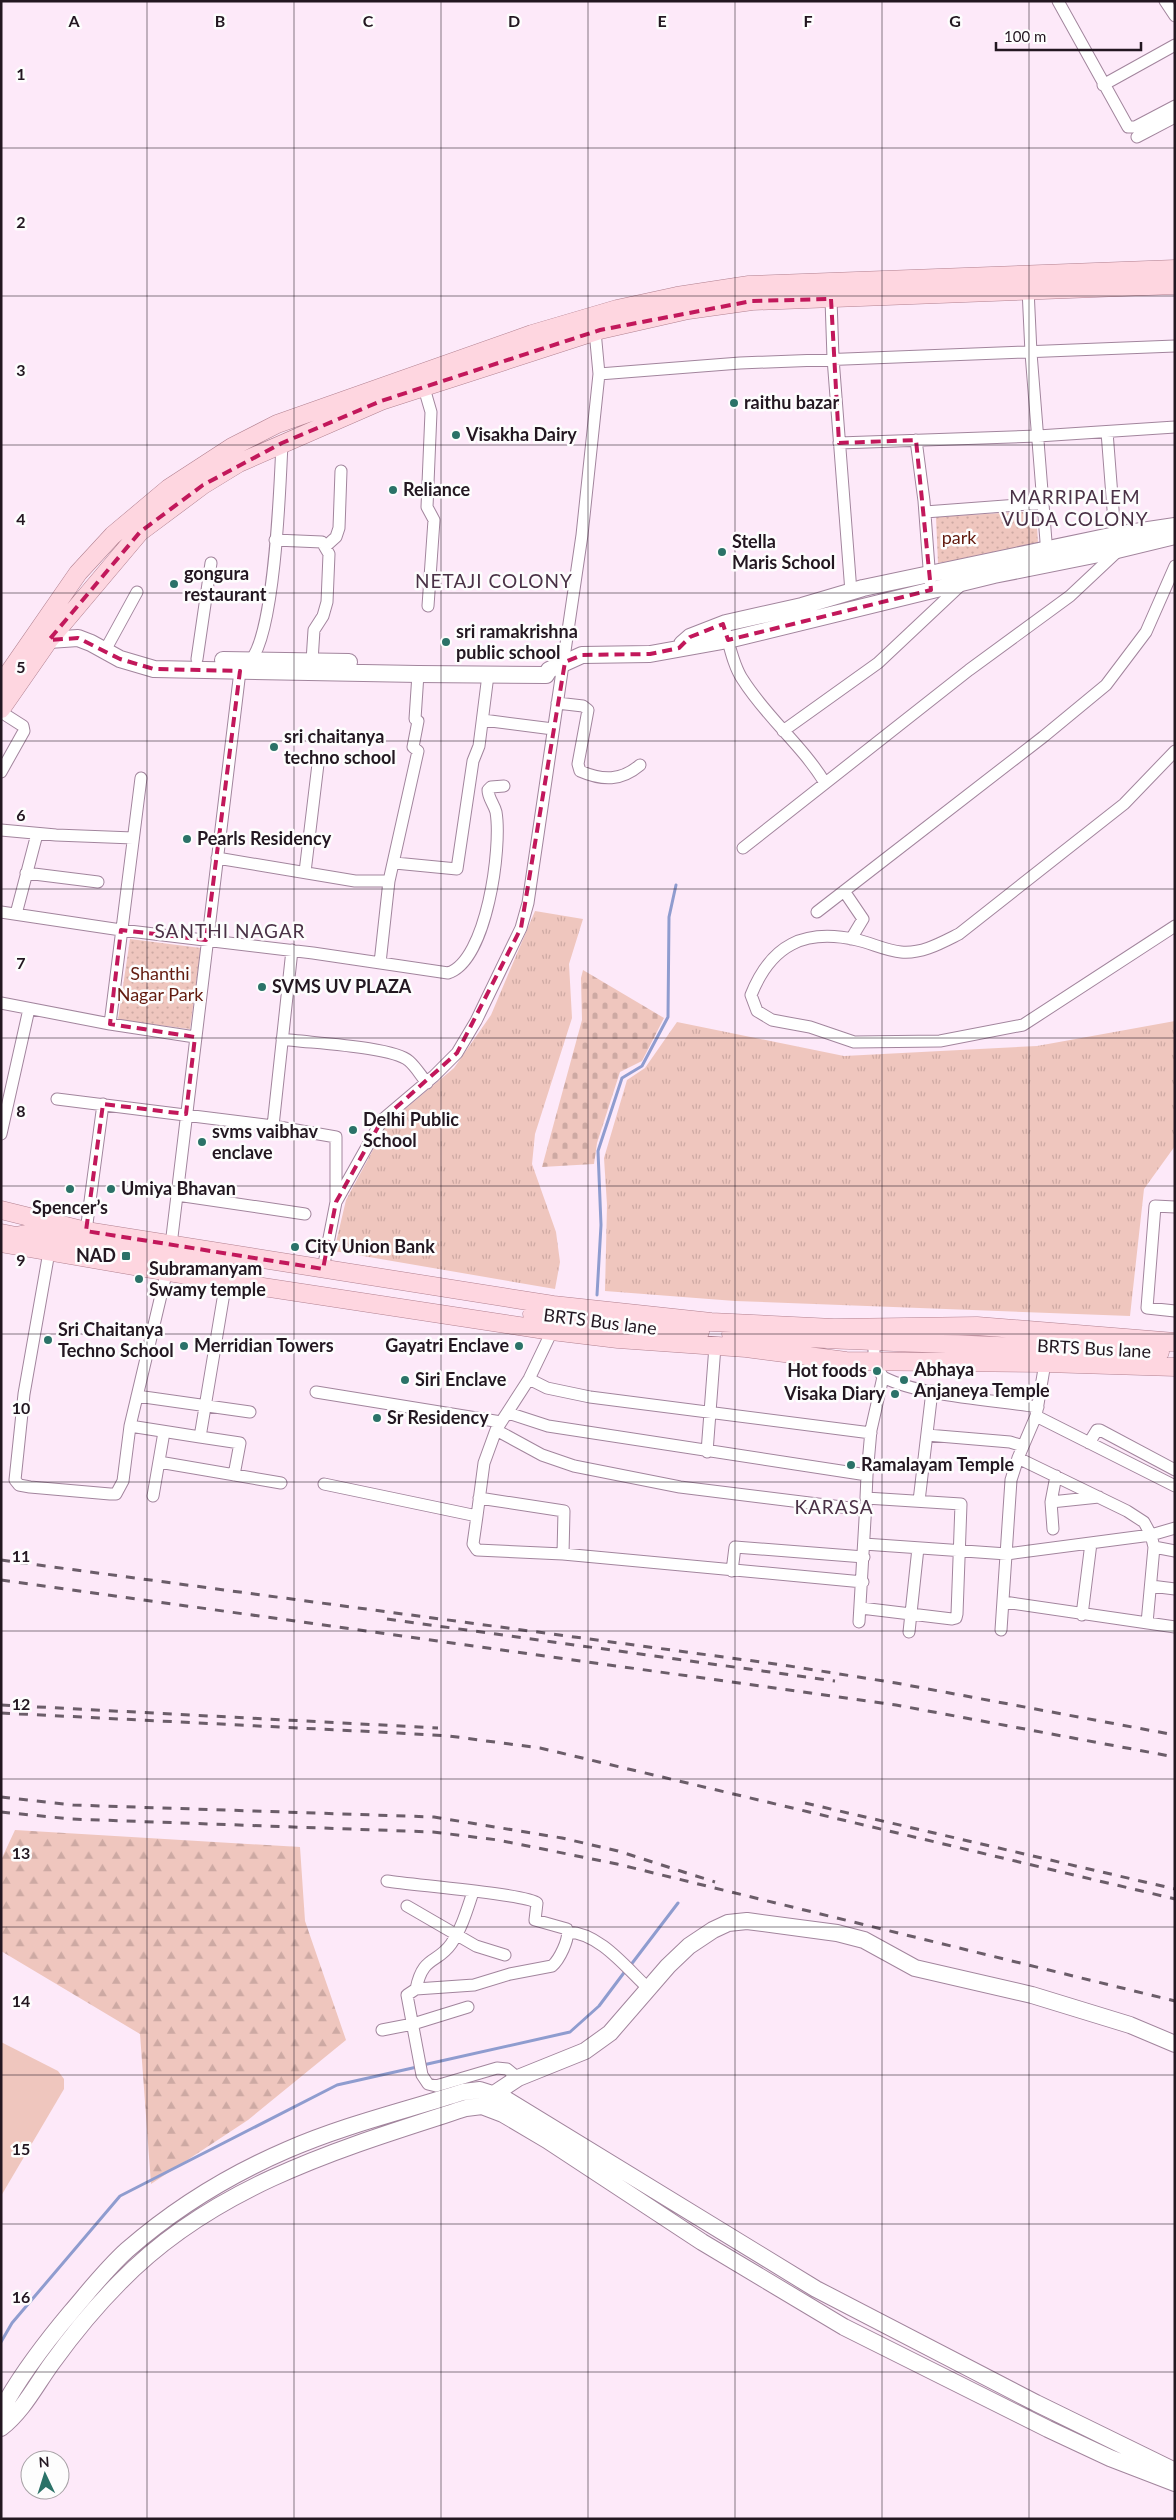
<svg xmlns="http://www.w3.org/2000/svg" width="1176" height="2520" font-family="Lato,sans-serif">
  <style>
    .grass { fill: url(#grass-tufts) }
    .forest { fill: url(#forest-firs) }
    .cemetery { fill: url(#cemetery-stones) }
    .park { fill: url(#park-dots) }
    .pitch { fill: #efc6be }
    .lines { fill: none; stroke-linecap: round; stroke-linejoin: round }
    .stream { stroke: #8f9ccf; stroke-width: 3 }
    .street-casing { stroke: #a2859d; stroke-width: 13 }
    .secondary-casing { stroke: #a2859d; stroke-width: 18 }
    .primary-casing { stroke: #b18190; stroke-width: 19 }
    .street { stroke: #fff; stroke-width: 11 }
    .secondary { stroke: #fff; stroke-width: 16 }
    .primary { stroke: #fed6e0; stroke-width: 18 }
    .rail { stroke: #6b5d69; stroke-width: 3; stroke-dasharray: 9 9; stroke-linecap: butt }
    .marked { fill: none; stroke: #c2185b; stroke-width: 4; stroke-dasharray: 10 6; stroke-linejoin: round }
    .grid { fill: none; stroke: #231721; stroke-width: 1; stroke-opacity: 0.55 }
    .poi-dot { fill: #2b7268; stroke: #fdfdfd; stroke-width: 2 }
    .labels { text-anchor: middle; stroke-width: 5; stroke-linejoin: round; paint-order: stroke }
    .poi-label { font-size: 18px; font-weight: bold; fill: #231721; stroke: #fdfdfd; text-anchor: start }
    .park-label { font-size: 18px; fill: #621a0e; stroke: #fdfdfd }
    .street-label { font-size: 18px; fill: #231721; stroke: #fdfdfd }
    .neighbourhood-label { font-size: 19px; letter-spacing: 1px; fill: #4a3146; stroke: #fdfdfd }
    .grid-label { font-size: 16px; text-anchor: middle; font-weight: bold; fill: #231721; stroke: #fdfdfd; stroke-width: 5; stroke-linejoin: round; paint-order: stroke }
  </style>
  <defs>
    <pattern id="grass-tufts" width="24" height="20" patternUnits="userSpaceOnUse" patternTransform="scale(1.25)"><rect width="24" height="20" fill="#efc6be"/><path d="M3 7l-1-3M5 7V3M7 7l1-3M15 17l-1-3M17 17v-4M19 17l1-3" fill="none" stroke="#cda9a3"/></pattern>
    <pattern id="forest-firs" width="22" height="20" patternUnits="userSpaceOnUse" patternTransform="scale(1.25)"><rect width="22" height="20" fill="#efc6be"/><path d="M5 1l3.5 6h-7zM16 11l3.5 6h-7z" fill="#cda9a3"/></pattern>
    <pattern id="cemetery-stones" width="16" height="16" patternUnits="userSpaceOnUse" patternTransform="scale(1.25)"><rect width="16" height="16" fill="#efc6be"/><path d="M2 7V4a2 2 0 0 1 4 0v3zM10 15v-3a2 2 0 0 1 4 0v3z" fill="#cda9a3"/></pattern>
    <pattern id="park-dots" width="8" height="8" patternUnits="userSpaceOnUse" patternTransform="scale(1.25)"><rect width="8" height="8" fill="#efc6be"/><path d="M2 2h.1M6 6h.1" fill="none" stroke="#cda9a3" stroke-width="1.8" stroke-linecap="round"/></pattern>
  </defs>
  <rect width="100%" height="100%" fill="#fde9f9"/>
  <path class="grass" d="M535,911L583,919L569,964L572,1018L535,1134L532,1164L556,1232L560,1262L555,1289L334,1251L346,1200L387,1124L454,1068L491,1015Z
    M1175,1021V1146L1144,1189L1130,1316L735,1301L605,1291L607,1205L604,1158L627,1080L645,1068L677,1022L844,1056L1037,1046Z"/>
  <path class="forest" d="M15,1830L300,1847L305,1921L346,2040L248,2120L151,2184L140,2034L1,1951V1860Z"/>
  <path class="cemetery" d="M583,970L664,1018L642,1061L620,1072L597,1143L594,1164L542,1167L582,1020L581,978Z"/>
  <path class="park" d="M1036,511L1038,543L1036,546L1012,552L938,563L936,517Z
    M130,939L201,948L190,1029L118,1020Z"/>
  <path class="pitch" d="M1,2042L58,2071L64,2079V2089L1,2196Z"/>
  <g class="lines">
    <path class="stream" d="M597,1295L601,1225L598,1151L622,1078L642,1066L668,1017L669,917L676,885
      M630,1966L678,1903
      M423,2065L570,2032L599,2006L626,1970
      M1,2342L12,2323L120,2196L337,2085L417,2067"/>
    <defs>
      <path id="street" d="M1058,1L1128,127H1135L1175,106
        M1165,1L1175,16
        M1103,85L1175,45
        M1137,137L1175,117
        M1028,289L1031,353L1047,554
        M831,299L833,358L851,592
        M599,374L740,363L1175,346
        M424,388L431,412L427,507L434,520L428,606
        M1107,432L1115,535
        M916,440L924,501L930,581
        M839,443L1038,436L1175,427
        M925,512L1043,503
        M275,540L322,542L329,554L327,602L323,616L314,630L312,661
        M326,546L336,537L339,528L341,471
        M726,633C730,648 734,667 743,680C767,718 802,745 825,783
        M108,645L137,592
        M197,659L211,563
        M557,703L583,706L588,710L578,764L580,771C603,781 621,781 640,765
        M1,712L23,726L24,731L1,772
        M483,720L553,729
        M783,731L878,663L962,584
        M1175,751L1124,804L959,934C941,943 922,954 901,952C887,951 871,943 857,940C804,928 771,945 751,995L757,1011L772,1020L810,1027L854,1042L940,1041L1023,1025L1175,926
        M1,830L56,835L133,838
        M743,848L969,670L1070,596L1119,550
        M217,858L355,881H389
        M395,863L457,869L473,761L479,746L488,675
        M305,872L318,764
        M26,873L98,882
        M844,891L863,919L851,939
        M1,912L121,930L313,953L448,973C487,961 502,847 496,812C494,804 488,798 488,790L491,787L504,786
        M817,912L1043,737L1106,685L1146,632L1175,566
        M16,914L37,834
        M380,963L389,881L418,751L413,747L418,721L415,719L418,674
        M1,1003L110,1024L195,1037
        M110,1024L141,778
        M282,1039C308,1043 392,1046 409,1061C416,1067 421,1076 427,1083
        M57,1099L273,1126L292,950
        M273,1126L336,1137V1201
        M1,1134L29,1009
        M177,1195L305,1214
        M1175,1207L1155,1206L1147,1308L1175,1311
        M86,1231L103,1104
        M171,1245L240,671C244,668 248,664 251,660C275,630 280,487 282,443
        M49,1252L24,1394L15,1480L19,1485L30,1487L110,1494H116L123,1481L130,1426L167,1270
        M323,1269L336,1202L382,1120L434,1076L457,1053L476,1021L521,928L528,903L582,535L599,374L595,331
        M226,1281L200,1437L240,1443L234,1475
        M883,1377C919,1396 995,1400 1038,1407
        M529,1379L547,1388L590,1397L871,1433
        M316,1392L501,1422
        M137,1396L250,1412
        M508,1413L548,1426L867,1475L871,1430L883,1377L874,1363V1336
        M1036,1416L1175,1486
        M130,1426L200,1437
        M496,1430L542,1455L574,1466L680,1487L866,1510
        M927,1435L1010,1442L1023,1446
        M1089,1443L1097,1430H1100L1175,1470
        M707,1452L715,1346
        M1018,1458L1127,1511L1144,1522L1151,1535L1154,1547L1147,1623
        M159,1462L281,1483
        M324,1484L477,1516L484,1463L496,1430L529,1379L552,1331
        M153,1496L164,1432
        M479,1498L564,1511L563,1554
        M919,1501L932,1391
        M1051,1502L1099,1497
        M477,1516L473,1544L477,1550L563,1554L863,1582
        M1053,1529L1051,1502L1056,1476
        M864,1544L1007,1554L1151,1535L1175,1528
        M1154,1547L1175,1551
        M732,1571L735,1547L864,1557
        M1151,1586L1175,1589
        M1004,1602L1175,1627
        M861,1608L952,1619L956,1618L957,1614L961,1504L866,1498L867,1475
        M1082,1615L1091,1543
        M859,1622L866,1502
        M1001,1630L1011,1480L1018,1458L1036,1416L1045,1363
        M909,1632L918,1548
        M387,1881C411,1885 527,1894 537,1903L535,1920L567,1929C570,1939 559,1960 552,1966L510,1974L474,1985L416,1989L407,1995L422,2075L428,2084L436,2086L497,2068L507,2069L518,2078
        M407,1906L476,1946L505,1955
        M568,1932C600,1933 627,1969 649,1989
        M416,1989C423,1955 437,1964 451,1944C462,1928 467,1910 473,1892
        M382,2030L413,2024L468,2007"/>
      <path id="secondary" d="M49,640L78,638L91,643L120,659L154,669L418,674L546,675L549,670L582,655L650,654L728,640L994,575L1109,552L1175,536
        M682,644L690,637L726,623L802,606L863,588L1115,535L1175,526
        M223,660L349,662
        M494,2094L518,2078L585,2051L610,2033L668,1966L689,1946L713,1930L728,1923L747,1921L837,1933L864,1940L915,1968L1032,1995L1130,2025L1175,2044
        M1,2411C20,2375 45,2343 71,2312C89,2291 106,2269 127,2250C174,2209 229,2175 287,2150C344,2125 404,2111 463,2092L480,2090L502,2097L816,2289L1036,2403L1175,2471
        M1,2428C23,2411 36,2385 52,2363C73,2334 95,2307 120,2282C214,2185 342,2148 466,2108L482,2106L503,2114L547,2140L702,2242L844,2327L1048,2429L1110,2458L1175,2483"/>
      <path id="primary" d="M1,684L78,573L113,535L169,488L232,447L277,424L532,334L617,309L677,296L749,285L1175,269
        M1,709L49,640L140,532L203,485L239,463L381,401L600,330L688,310L752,301L1175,285
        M1,1210L86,1231L553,1305L711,1322L834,1328L977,1326L1175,1342
        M1,1233L16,1236L31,1233L223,1265
        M1,1243L197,1277L552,1331L618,1339L746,1348L846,1361L1045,1363L1175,1367
        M532,1314L626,1326L700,1332
        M731,1334C874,1343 1017,1346 1160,1352"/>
    </defs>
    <use href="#street" class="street-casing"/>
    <use href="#secondary" class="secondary-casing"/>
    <use href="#primary" class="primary-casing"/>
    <use href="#street" class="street"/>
    <use href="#secondary" class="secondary"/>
    <use href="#primary" class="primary"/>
    <path class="rail" d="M1,1560L783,1665L896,1683L1175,1735
      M1,1580L896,1705L1175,1757
      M387,1619L835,1681
      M1,1705L438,1728
      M1,1713L398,1733L449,1736L540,1748L1175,1899
      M1,1797L73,1805L434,1817L562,1838L618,1851L715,1882
      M805,1803L1175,1889
      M1,1812L71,1819L433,1832L498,1840L617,1864L1175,2001"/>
  </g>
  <path class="marked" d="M831,299L839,443L916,440L931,590L728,640L723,624L690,637L679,648L650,654L582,655L565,662L521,928L457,1053L382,1120L336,1202L323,1269L86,1231L103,1104L186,1114L195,1037L110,1024L121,930L206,940L240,671L154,669L120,659L78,638L49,640L140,532L203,485L282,443L381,401L600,330L752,301Z"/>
  <path class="grid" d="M147,1V2519M294,1V2519M441,1V2519M588,1V2519M735,1V2519M882,1V2519M1029,1V2519M1,148H1175M1,296H1175M1,445H1175M1,593H1175M1,741H1175M1,889H1175M1,1038H1175M1,1186H1175M1,1334H1175M1,1482H1175M1,1631H1175M1,1779H1175M1,1927H1175M1,2075H1175M1,2224H1175M1,2372H1175"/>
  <g class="poi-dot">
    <circle cx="734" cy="403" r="5"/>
    <circle cx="456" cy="435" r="5"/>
    <circle cx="393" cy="490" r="5"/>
    <circle cx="722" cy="552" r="5"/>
    <circle cx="174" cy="584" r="5"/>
    <circle cx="446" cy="642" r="5"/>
    <circle cx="274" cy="747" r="5"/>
    <circle cx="187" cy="839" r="5"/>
    <circle cx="262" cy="987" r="5"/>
    <circle cx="353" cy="1130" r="5"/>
    <circle cx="202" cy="1142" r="5"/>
    <circle cx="70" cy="1189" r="5"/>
    <circle cx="111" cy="1189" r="5"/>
    <circle cx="295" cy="1247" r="5"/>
    <rect x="121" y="1251" width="10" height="10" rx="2.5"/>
    <circle cx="139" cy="1279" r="5"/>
    <circle cx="48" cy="1340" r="5"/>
    <circle cx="184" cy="1346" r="5"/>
    <circle cx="519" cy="1346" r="5"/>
    <circle cx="877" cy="1371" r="5"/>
    <circle cx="405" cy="1380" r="5"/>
    <circle cx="904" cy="1380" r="5"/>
    <circle cx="895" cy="1394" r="5"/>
    <circle cx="377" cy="1418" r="5"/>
    <circle cx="851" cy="1465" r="5"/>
  </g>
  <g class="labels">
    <g class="poi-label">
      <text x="744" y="409">raithu bazar</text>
      <text x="466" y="441">Visakha Dairy</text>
      <text x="403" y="496">Reliance</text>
      <text x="732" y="548">Stella<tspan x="732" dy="21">Maris School</tspan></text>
      <text x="184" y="580">gongura<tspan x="184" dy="21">restaurant</tspan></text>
      <text x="456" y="638">sri ramakrishna<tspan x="456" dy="21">public school</tspan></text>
      <text x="284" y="743">sri chaitanya<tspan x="284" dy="21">techno school</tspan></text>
      <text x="197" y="845">Pearls Residency</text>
      <text x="272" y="993">SVMS UV PLAZA</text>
      <text x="363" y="1126">Delhi Public<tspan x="363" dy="21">School</tspan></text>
      <text x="212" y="1138">svms vaibhav<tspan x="212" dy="21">enclave</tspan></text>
      <text x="121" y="1195">Umiya Bhavan</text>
      <text x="70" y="1214" text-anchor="middle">Spencer’s</text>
      <text x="305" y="1253">City Union Bank</text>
      <text x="116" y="1262" text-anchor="end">NAD</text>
      <text x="149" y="1275">Subramanyam<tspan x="149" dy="21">Swamy temple</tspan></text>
      <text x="58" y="1336">Sri Chaitanya<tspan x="58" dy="21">Techno School</tspan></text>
      <text x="194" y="1352">Merridian Towers</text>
      <text x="509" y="1352" text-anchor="end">Gayatri Enclave</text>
      <text x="914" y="1376">Abhaya<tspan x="914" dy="21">Anjaneya Temple</tspan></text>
      <text x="867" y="1377" text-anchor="end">Hot foods</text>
      <text x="415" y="1386">Siri Enclave</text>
      <text x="885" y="1400" text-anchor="end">Visaka Diary</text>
      <text x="387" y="1424">Sr Residency</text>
      <text x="861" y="1471">Ramalayam Temple</text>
    </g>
    <g class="park-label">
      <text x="959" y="544">park</text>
      <text x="160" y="980">Shanthi<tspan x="160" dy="21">Nagar Park</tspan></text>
    </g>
    <g class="street-label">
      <text transform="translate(600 1322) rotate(7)" y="6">BRTS Bus lane</text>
      <text transform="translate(1094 1349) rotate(3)" y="6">BRTS Bus lane</text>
    </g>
    <g class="neighbourhood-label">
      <text x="1075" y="504">MARRIPALEM<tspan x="1075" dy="22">VUDA COLONY</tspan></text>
      <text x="494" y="588">NETAJI COLONY</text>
      <text x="230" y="938">SANTHI NAGAR</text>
      <text x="834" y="1514">KARASA</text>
    </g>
  </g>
  <g class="grid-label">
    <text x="74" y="27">A</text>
    <text x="220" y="27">B</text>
    <text x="368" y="27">C</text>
    <text x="514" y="27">D</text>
    <text x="662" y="27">E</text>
    <text x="808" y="27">F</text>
    <text x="955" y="27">G</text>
    <text x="21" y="80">1</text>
    <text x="21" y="228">2</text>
    <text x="21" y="376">3</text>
    <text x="21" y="525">4</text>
    <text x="21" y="673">5</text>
    <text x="21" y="821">6</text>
    <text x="21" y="969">7</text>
    <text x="21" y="1117">8</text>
    <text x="21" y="1266">9</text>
    <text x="21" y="1414">10</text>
    <text x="21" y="1562">11</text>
    <text x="21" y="1710">12</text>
    <text x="21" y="1859">13</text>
    <text x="21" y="2007">14</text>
    <text x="21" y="2155">15</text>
    <text x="21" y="2303">16</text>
  </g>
  <rect width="1176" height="2520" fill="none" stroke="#231721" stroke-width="5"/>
  <g transform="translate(45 2475) rotate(356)"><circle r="24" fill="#fdfdfd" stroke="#a6a1a5"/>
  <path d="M0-4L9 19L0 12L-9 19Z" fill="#2b7268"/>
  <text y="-8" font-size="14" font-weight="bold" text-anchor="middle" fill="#231721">N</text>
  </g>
  <path d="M996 42v8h145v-8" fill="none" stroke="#231721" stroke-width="2.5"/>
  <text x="1004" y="42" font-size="15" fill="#231721" stroke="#fdfdfd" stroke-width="4" paint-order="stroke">100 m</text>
</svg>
